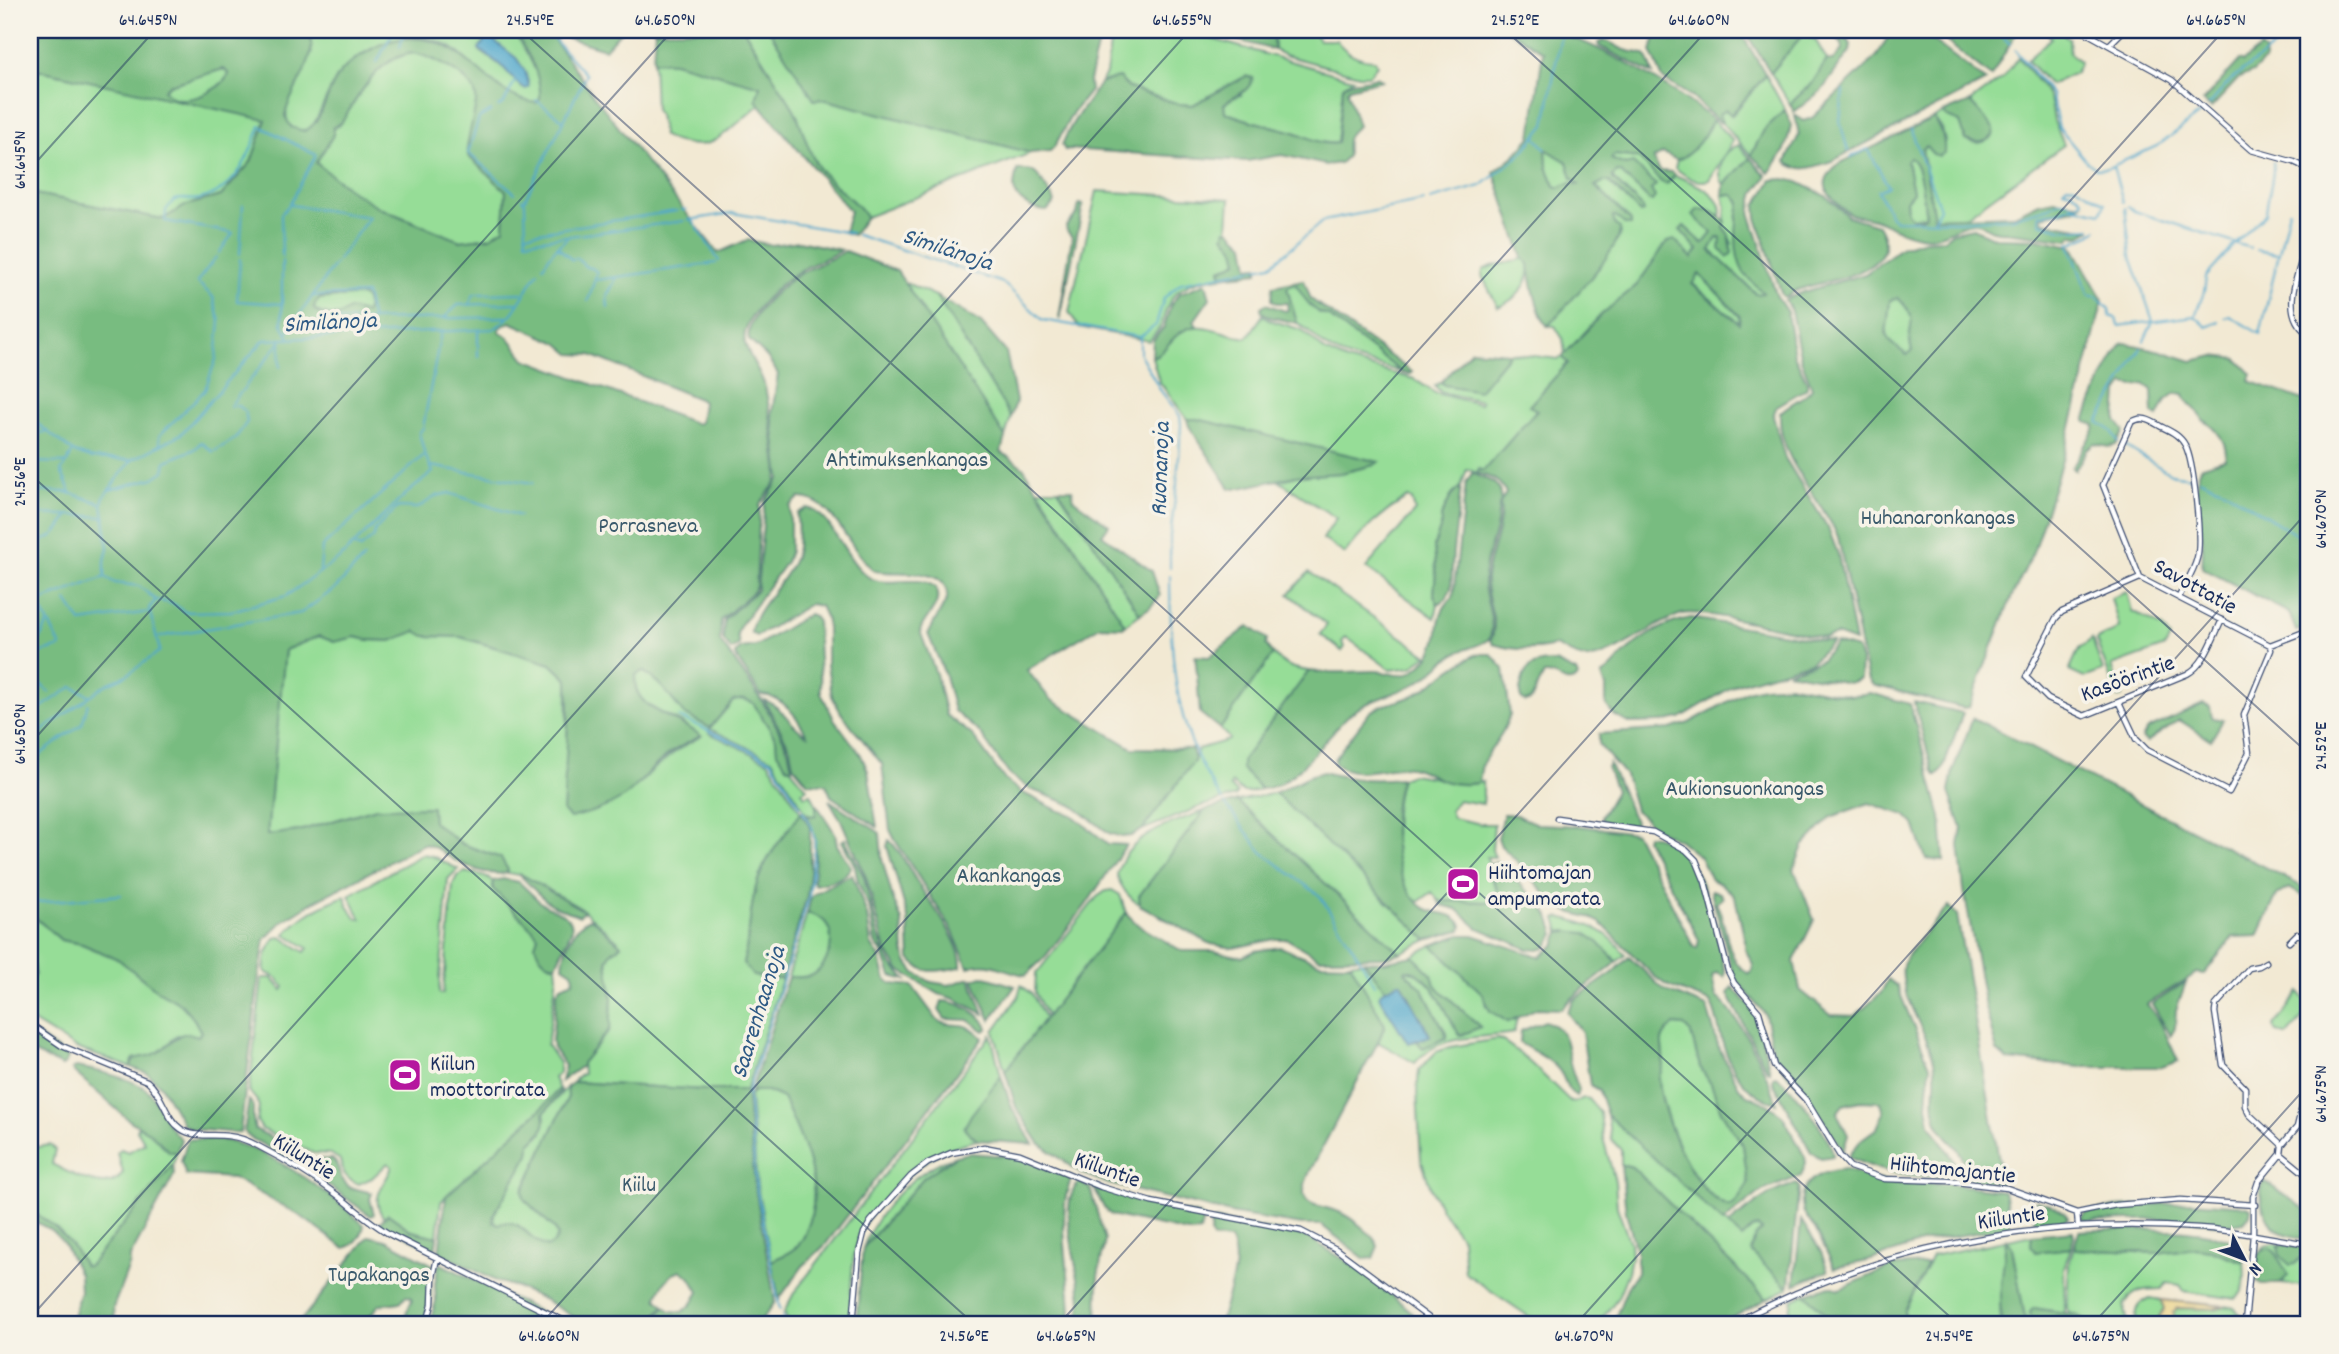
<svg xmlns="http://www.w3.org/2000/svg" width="2339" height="1354" font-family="Dekko,sans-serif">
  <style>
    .green { fill: #96dd97; stroke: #58867a; stroke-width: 2; fill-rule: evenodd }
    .forest { fill: #78bc80; stroke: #4a766f; stroke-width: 2; fill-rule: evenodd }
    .sand { fill: #eeda9e; stroke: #84847e; stroke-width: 2 }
    .water { fill: #4fa7cc; stroke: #356b95; stroke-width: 2 }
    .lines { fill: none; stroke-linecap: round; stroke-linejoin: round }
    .stream { stroke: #4fa7cc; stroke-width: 2 }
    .minor-casing { stroke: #3b4b70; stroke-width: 7 }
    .minor { stroke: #fff; stroke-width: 4.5 }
    .ticks { fill: none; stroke: #1b2f5e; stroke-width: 2; stroke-opacity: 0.45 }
    .labels { text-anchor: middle; stroke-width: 7; stroke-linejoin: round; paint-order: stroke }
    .park-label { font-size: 23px; fill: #3a5a6c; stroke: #f7f3e8 }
    .street-label { font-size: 23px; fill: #1b2f5e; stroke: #f7f3e8 }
    .poi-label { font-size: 23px; fill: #1b2f5e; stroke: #f7f3e8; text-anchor: start }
    .water-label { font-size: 24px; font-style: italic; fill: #2d5984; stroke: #f7f3e8 }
    .neatline { fill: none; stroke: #1b2f5e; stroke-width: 2.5 }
    .ticks-label { font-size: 18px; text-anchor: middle; fill: #1b2f5e }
  </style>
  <rect width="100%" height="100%" fill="#f7f3e8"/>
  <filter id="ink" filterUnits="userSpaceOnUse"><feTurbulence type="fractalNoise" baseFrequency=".0143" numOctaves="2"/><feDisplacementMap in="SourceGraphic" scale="14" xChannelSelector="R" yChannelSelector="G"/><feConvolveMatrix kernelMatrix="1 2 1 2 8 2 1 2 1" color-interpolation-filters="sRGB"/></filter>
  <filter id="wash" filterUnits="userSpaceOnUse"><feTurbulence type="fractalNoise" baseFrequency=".00686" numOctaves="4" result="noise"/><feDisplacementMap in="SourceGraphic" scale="28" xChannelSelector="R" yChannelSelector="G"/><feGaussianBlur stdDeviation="1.57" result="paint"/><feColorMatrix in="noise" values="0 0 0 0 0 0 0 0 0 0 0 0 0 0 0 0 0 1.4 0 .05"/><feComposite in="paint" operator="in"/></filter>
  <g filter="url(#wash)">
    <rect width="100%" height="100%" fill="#f2e9d3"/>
    <path class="green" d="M254,30H513C525,51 543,74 540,99L536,103C503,99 481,71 456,51C422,24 367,41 341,73C329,87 323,108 314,124L308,130L297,131L287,123L286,106L312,53L293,30L275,34ZM490,35L497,45L516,58L523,68L528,83L522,88L503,67L480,51L479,48Z
      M744,30H769L815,100L823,99L1031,153L866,217C854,197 830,186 817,165C806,148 803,127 794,109Z
      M1112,30H1181L1353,79L1343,86L1337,143C1321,145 1309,137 1294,132C1271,125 1247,122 1225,112L1224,105L1230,99L1241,95L1231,84L1193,105L1179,104L1129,88L1119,78L1101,82L1106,74Z
      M1282,30H1312L1319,40H1336C1346,53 1358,60 1375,60L1377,65L1369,75H1359L1284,55L1274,50L1273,39L1278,32Z
      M2045,30H2060L2069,39L2070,53L2080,62L2075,73L2050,85L2027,60L2051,38Z
      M1804,33L1816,41L1827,60L1813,82L1790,104L1771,73Z
      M415,53C433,58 474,77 476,97C478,110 469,134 467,147L506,190L504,228L491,237L461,241L382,209L352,192L316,163L333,135V127L341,123C360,95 377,56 415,53Z
      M2018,57L2047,93L2051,102L2054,121L2064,145L1965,217L1934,218L1922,149L1926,146L1933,154L1945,141L1942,129L1934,118L1943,113L1947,117L1960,122L1966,140C1976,145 1985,143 1993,136L1994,129L1970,102L2003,78Z
      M653,61L674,62L757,84L760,86L756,100L760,104C748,114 724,137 711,142C698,148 675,143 663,136L659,115L655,110Z
      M30,68L266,119L251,162L221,196L187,205L163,219L30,193Z
      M224,69L229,74C220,92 178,111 164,90C173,79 209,70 224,69Z
      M1766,75L1785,110L1764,130L1751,155L1722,123L1718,114L1726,110L1732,115Z
      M1713,120L1733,141L1709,180C1695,184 1686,176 1675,168L1677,160C1694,154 1704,136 1713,120Z
      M1739,145L1750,158L1724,185C1715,171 1722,150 1739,145Z
      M1546,149L1567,162L1572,178L1581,184L1580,186L1570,183L1559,188L1555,186L1547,167Z
      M1614,155L1639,158L1661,182L1667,184L1675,175C1692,183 1726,193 1720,216L1709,210L1695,217L1711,231L1712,233L1704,244L1684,226L1698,250L1691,258L1675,240L1661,251L1637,285L1601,315L1565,354L1563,339L1555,326H1548L1598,269L1620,236L1621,232L1612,221L1613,217H1616L1626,225L1631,224V221L1595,186L1605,181L1609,182L1640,213L1643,208L1613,179V176L1617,172L1621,173L1651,189L1655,186L1633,164L1625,165L1611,159Z
      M1910,157C1923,169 1922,198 1926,215L1911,218L1907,213L1906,200L1913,192L1907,161Z
      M1097,191L1230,199L1228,228L1225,230C1229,240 1238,250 1238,262L1220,269L1225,275L1247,271L1248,274C1224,277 1187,277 1172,298C1166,306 1165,315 1162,324C1159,330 1153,336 1149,341L1079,327L1069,312Z
      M1723,195H1734L1740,202L1737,220L1745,274L1764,293L1757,294L1710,250L1717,238L1732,243L1724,227L1726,208Z
      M1523,258L1530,264C1530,285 1517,299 1498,307L1482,276L1483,270C1496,262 1511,265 1523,258Z
      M1699,273L1740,317L1739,323L1692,283Z
      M904,282L936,296L1011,417L1005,437Z
      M1293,284L1297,286L1319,313L1328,316L1403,373C1378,363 1351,362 1328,348C1317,341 1310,329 1297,323L1287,288Z
      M361,295L365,298L368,307L365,313C348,313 329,321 314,309L315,304L320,299Z
      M1898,298C1924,324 1903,325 1912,351L1907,355L1891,343L1886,336L1890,300Z
      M1263,315L1270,320L1302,330L1325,351L1347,361L1414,379L1435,393L1480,404L1481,401L1441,392L1435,386L1441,382L1444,385L1479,390L1510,353L1558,359L1562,357L1569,362L1530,405L1537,409L1484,471L1479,469L1477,473L1467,469L1461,486L1451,496L1441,517L1442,523L1434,546L1436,571L1434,595L1438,604L1435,618L1366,568L1415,511L1412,500L1408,498C1384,511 1361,532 1345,554L1323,539L1336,518L1279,481L1296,476L1341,473L1374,465L1378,462L1197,419H1187L1159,381L1152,357C1163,353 1167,342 1176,334C1198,317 1223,335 1247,338Z
      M1038,489H1058L1140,614L1125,625Z
      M1309,572L1427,655L1412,667L1391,670L1346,637L1342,642L1345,647L1342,651L1320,634L1327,625L1289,594Z
      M2127,592L2132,611L2162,627L2170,638L2165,647L2112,666L2122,697L2118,698L2096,640C2104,633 2113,635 2119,627L2111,598Z
      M416,630L425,636L460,637L551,664L568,680L567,757L639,784C658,763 676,749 701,736C693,731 685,724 677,720C657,711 630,701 636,674L643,671L659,683L684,714L710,728L733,701L744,699L754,703L776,739L777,752L807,788L802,792L805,796L811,794L816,804V815L812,816L807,814L772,759L710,729L709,733L768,761L801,812C785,835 763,859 756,887C749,912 750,938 743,963L764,978L782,979L746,1090H705L574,1082L577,1077L583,1074L582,1063L610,1029L612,997L607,960L610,953L618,948V941L582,909L524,876L507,873L508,870L501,858L462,844L433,822L376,808L299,831L267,835L285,650L319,636L334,642L355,637L368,640L391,641Z
      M2092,639L2103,671L2084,678L2069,671L2079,649Z
      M1273,654C1284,666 1294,669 1309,671L1242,761V769L1261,789C1247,794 1243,795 1232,783L1230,786L1237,793L1236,796L1202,806L1142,830L1194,761L1198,749L1229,740V738L1220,729Z
      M1412,774L1470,784L1483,782V804L1458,800L1450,810L1453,818L1481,824H1494L1492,850L1495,857H1487L1491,878L1497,889L1492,902L1439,901L1432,892L1418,902C1389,883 1391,808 1401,778Z
      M1275,793L1427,940L1400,953L1237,801Z
      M1204,811L1139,896L1140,905C1129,898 1121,888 1117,875C1125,836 1172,823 1204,811Z
      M423,854L432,856L458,869L448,879L439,993L443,994L453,884L457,876L465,872L481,875L493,881V889L535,932L538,936L535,945L551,965H556L557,976L547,1045L559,1063V1073L554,1078L559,1089L542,1108L446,1196L441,1202L437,1237L412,1231L388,1214L384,1218C369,1198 384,1186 392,1167L388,1163L372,1178L359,1184C345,1179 343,1173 340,1160L331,1154L313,1153L262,1129L257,1121L259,1107L257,1101L249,1091L262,978H272L282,990L284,987L277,978L265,972C263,958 268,949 275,938L281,937L305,952L308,948L285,934C302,915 322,904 345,896L348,906L356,918L361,919L349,895Z
      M1112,890L1120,895L1126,913L1047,1016L1035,993L1036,974L1097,897L1106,891Z
      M30,913L61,940L82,944L118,959L158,991L182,1005L194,1019L201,1032L198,1036L177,1035L161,1051L151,1056L134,1059L130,1067L76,1048L30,1020V985L35,974L34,966L30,962Z
      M807,913C813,915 818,916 823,920C839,934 829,969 810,976C803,978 795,977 788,977Z
      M1559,917C1586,923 1610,930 1625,955L1617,962L1614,957L1567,931L1560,932L1556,918Z
      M1432,945L1483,994L1486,1006L1508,1022L1517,1018L1514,1033C1481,1039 1438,1033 1415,1063L1378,1042L1385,1025L1349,963L1364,961L1367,964L1385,989L1379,996L1408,1043L1418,1041L1419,1044H1433L1446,1038V1032L1414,980L1404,972L1405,970C1434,973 1446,1015 1460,1035L1480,1027L1435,985L1432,975L1413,956Z
      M1021,985L1032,994L1045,1018L1005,1071L994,1031L1018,997Z
      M2299,992L2309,1004V1010L2287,1036L2275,1031L2274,1025L2284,1014Z
      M1674,1025L1684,1026L1691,1033L1700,1067L1711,1084L1721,1111L1743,1145L1749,1184C1742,1192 1740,1199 1731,1207C1694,1197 1661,1115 1659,1079C1659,1074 1663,1069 1663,1064C1665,1045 1654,1042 1674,1025Z
      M991,1035L1001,1076L964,1127L977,1140C934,1149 912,1170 883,1201C875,1210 864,1221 860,1232C850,1261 851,1294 850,1324H789L784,1312L794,1293Z
      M1498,1039C1515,1045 1555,1087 1570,1101L1575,1102L1584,1098L1589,1099L1600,1113L1603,1138L1615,1181L1617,1207L1630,1243L1631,1256L1628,1272L1618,1297L1598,1324H1540L1465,1273L1462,1239L1442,1211L1431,1189L1421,1159L1417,1093L1419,1070L1436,1052L1450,1047Z
      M567,1087L568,1097L523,1191L524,1199L555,1229L558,1236L554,1243L547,1247C528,1241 522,1216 498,1224L493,1221L494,1214L529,1154L530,1144L542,1133L544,1113Z
      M754,1091H767L783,1098C801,1139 826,1184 807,1229C805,1234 803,1240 799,1244C792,1253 781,1256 771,1261L757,1185L750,1095Z
      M1607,1115L1742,1237L1753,1228L1758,1227L1762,1230L1759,1234L1787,1286L1789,1284V1288L1767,1299L1632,1167L1625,1165L1621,1166V1150L1611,1139Z
      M138,1126L149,1132L170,1152H177L173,1164L89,1266H84C71,1240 55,1225 30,1210V1148L50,1145L55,1149L52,1164C69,1173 111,1197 123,1172L117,1153L121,1149L128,1152L145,1143L137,1130Z
      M956,1156L924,1177L863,1248C878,1208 915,1169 956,1156Z
      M2032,1235L2031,1245L2035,1252L2071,1248L2064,1268L2065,1313L2034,1308L2030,1312L2032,1324H2026L2012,1247L2000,1296L2001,1324H1905V1310L1932,1256Z
      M2274,1243L2282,1244L2278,1247L2295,1264L2302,1256H2308C2309,1266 2304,1275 2305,1286L2280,1284L2284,1281L2285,1270L2275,1252L2265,1249L2258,1253L2265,1246Z
      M2074,1247L2076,1249L2157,1253L2196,1248L2211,1250L2244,1262C2245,1275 2247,1290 2236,1299L2184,1291L2180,1285L2167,1283L2161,1289C2144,1289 2133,1290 2124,1305L2128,1324H2092L2076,1315L2069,1313L2067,1307L2069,1262Z
      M1806,1294L1836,1324L1788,1323L1792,1300Z
      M2150,1298L2161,1300L2164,1309L2156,1324H2137C2133,1310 2137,1304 2150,1298Z
      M2225,1306L2234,1308L2241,1315V1324H2175L2173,1312L2177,1308L2214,1309Z"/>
    <path class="forest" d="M30,30H254C272,37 289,26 306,32C325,52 288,92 285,116L291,127L304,131C324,123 326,90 340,73C351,60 369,50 384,43C397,38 408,37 421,39C468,43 489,97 536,103L540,99C542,74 526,50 513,30H622L605,49L558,35L555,41L594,96L718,253L747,240L772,245L799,241L841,250C829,258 815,262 803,269C783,280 739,318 745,343C749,359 761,371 765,387C771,415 774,445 778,474L776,482L760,504L756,586L753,592L721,620L720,641C744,674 770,709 787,747C790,753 790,761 792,768H788L777,752L776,739L753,703L744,699L733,701L710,728L684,714L659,683L643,671L636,675C628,710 681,718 701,736C685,744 669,752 656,765C644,777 635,790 621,799C605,809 588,814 570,818L563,811L569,706L568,680L551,664L461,637L425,636L416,631L391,641L368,640L355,637L334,642L319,636L285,650L267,835L299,831L376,808L432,807L433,822L462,844L501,858L508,870L507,873C492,876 471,869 458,862C445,855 438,846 423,844L313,902L283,921L265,939L259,976L240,1133L191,1129L183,1124L161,1086L147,1073L130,1067L134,1059C142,1056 153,1057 160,1051C174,1041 179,1028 198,1036L201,1032L194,1019L182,1005L158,991L118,959L82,944L61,940L30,913V193L163,219L187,205L221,196L251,162L266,120L30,68ZM415,53C434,58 479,79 476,102C474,120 466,137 468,156L506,191L504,228L490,237L460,241L382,209L352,191L316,163L333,135V127L341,123C360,95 377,56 415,53ZM224,69L229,74C220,92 178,111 164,90L169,85ZM361,295L365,298L368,307L365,313L349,309L337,317L319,313L314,309L315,304L320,298ZM510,322L558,343L571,354L591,355L699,399L703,402L700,422L697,424L525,359L509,338L499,331L500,328Z
      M655,30H744L794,109C803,127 806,147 817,165C830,186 854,197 866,217L853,235L844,232L850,211L756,100L760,86L674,62L653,61Z
      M769,30H1101L1089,81L1090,91L1073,112L1055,146L1050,151L1031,153L823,99L814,100Z
      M1199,30H1282L1278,32L1273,39L1274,50Z
      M1507,30C1519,30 1533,28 1545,30C1589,37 1679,91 1713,120C1704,136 1694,154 1677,160L1663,153L1653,159L1660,171L1671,172L1675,175L1667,184L1661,182L1639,158L1614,155L1611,159L1625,165L1633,163L1656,185L1651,190L1655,197L1652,201L1649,200L1621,173L1617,172L1613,176V179L1643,208L1644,212L1640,213L1609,182L1605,181L1595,186L1631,221V225H1626L1616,217H1613L1615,225L1620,228C1623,247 1563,309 1548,326C1538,317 1530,278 1529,264L1523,258L1494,172L1515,155L1531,137L1543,52ZM1546,149L1567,162L1572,178L1580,185C1573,182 1566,183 1559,188L1555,186L1547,167Z
      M1658,30H1739L1766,75L1731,115L1726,110L1719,114L1722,123L1719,122L1692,97L1663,79L1651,51Z
      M1744,30H1800L1804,33L1771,73Z
      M1829,30H1838L1851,44L1850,51L1822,90L1794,112L1790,104L1813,82L1827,60L1833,61L1842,50L1841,43Z
      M1892,30H1919L1986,81L1832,161C1816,166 1800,174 1786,162L1799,135L1795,115L1803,121L1812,118L1877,56Z
      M1932,30H2007L2009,36L2014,30H2018L1991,77Z
      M1603,41C1612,41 1616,47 1625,50C1645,56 1646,48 1653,74L1599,46L1598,43Z
      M2260,48L2264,51L2265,60L2253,72L2239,78L2211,108L2203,101L2240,60L2243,62Z
      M1246,76L1253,78C1248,94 1235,94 1224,104L1225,112C1247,122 1271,125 1294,132C1309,137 1322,146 1337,143L1343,86C1354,79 1364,82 1376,77L1382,80L1349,88L1347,91L1358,126C1345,135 1346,141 1347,156L1340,163L1326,165L1282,155L1247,161L1069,149L1065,150L1062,145C1071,121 1087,104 1101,82L1119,78L1129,88L1179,104L1193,105Z
      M1970,102L1994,129L1993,136C1985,143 1976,145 1966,140L1960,122L1947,117L1943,113Z
      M1785,110L1791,125L1785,150L1769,173L1751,155L1764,130Z
      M1934,118C1942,130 1945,138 1944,153L1939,156L1933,154L1926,146L1922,149L1934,218L2015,215L2039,203L2055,200L2082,204L2074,209L2041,216L2043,222L2090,230L2080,236L2073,235L2068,240L2005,232C1990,234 1987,223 1975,223C1957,223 1946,237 1929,237C1911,237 1893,227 1877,220C1869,217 1859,217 1851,214C1844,211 1839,205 1834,200C1820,186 1825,176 1838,164ZM1910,157C1923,168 1922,198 1926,215L1921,218H1912L1907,213L1906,200L1913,192L1907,161Z
      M1750,158L1767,176L1755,192L1750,212L1777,297L1787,312L1794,355L1807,382V388L1777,406L1773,416L1785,458L1828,528L1838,554L1855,642L1836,635L1825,638C1799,633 1702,609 1682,614C1657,621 1607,662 1585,658C1574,657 1566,651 1556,646C1534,651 1515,651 1493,644L1491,640C1500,621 1485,600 1486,579C1488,553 1504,528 1500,502C1498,509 1498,517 1497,524C1493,544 1483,563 1484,584C1485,601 1497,624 1489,639C1480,646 1466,648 1455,654C1441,662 1431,675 1417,683C1395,695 1368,699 1349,715C1326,735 1294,789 1261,789L1242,769V761L1309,671C1331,674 1354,671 1375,671C1384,671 1394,676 1402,675C1417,672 1428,660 1434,647C1442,627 1434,615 1453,597L1466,483L1472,473L1493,482L1499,488L1501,502L1506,493C1500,480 1491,477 1477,473L1478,470H1484L1537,410L1529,406L1568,363L1562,357L1601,315L1637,285L1667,242L1675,240L1692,258L1698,250L1680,230L1684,226L1703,244L1712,233L1693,215L1698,209L1709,210L1726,221L1724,227L1729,235L1732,253L1728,257L1720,249L1721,238H1717L1710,250L1756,294L1763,293C1758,287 1749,280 1744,273C1732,253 1736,224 1740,202L1733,195H1723L1724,185ZM1699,274L1740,316L1739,323L1692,284Z
      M1017,170C1039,168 1038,178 1049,192C1051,196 1054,198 1055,202L1047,211C1035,211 1015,202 1014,188C1014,182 1016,176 1017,170Z
      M1785,179L1798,182L1826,196L1848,216L1878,225C1907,273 1827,279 1800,289C1794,291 1790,294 1785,297L1782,295L1757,218L1756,206L1772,180Z
      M1079,204L1083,205L1060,319L1059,318L1072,237L1067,231L1066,226L1077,214Z
      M1228,228L1245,244L1249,267L1258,266V272L1225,275L1221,273L1220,270L1238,261L1235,249L1224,235Z
      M1973,228L1995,238L2037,239L2072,246L2103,300L2065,451L2033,553L2012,596L1969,707L1964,708L1873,685L1867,677L1838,537C1821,497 1777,459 1780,413C1789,403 1804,399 1812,388L1801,360L1791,311L1785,300L1803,292L1865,274L1902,247L1925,240L1944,239L1953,232ZM1898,298C1923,322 1904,326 1912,351L1907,355L1891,343L1886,335L1890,300Z
      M845,251L897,271L1005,437L1001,452L1023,467L1125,625L1123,627L1100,626L1027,670L1050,699L1132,748L1192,749L1195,760L1142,830L1131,836L1122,837L1109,833L1072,805L1030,789L1009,774L979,732L954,711L944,672L928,634L947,599C950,564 896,576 875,571C848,551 834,497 799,498L790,506V551L786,562L740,626L737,634L739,645L731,650L723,639L724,620L757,590L765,502L780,478L772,413L778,374L767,357L749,340C744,317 786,280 805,271C819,264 832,259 845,251Z
      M1304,280L1311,299L1412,372L1410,374L1403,373L1328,316C1312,311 1305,300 1297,286L1293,284L1287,288L1297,323L1270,317L1262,312L1261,307L1266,304L1285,311L1288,310L1287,303H1276L1272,300L1273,286Z
      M1206,283L1210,298L1194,321L1197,326C1168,332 1171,351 1152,357L1153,340L1164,327L1171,304L1180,293Z
      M936,296L981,323L1006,352L1016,401L1011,417Z
      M2125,343L2161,351L2192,361L2215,356L2237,359L2252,374L2250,380L2252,382L2309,402L2308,627L2296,631L2289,613L2202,568C2203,556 2203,545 2202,533C2200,513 2191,483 2202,466L2225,459C2229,444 2216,427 2203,420C2199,409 2186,405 2184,394L2175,393L2166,400L2158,417L2153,414L2152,390L2144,384L2135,386L2124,384L2118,392L2116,421L2124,431L2116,445L2109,447L2094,444L2087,450L2075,470L2072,467L2094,430L2095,425L2086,422V418C2096,392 2106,368 2121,344Z
      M1471,350L1510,353L1479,391L1444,385L1441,382Z
      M1187,419H1197L1379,462L1374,465L1341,473L1296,476L1240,488H1230L1189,426Z
      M1461,486L1453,551L1451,589L1446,599L1438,604L1434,595L1436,571L1434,546L1442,523L1441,517L1451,496Z
      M1058,489H1072L1074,500L1109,525L1102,535L1152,571L1160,596L1150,607L1140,614Z
      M807,508C830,511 844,559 867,576C887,590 916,572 935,587C944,606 925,615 920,631L936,674L946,715L972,735L1005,780L1021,792L1057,810L1072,815L1108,844L1126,845L1086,905L1044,958L1026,975C1003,972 992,959 968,967L952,930L895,840L890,830L882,764L841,713L832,696L827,665V621L820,606L810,604L757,636L751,633C751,612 788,580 795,556C799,544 798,529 797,516L798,513Z
      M809,614L814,616L817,622L821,693L834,719L861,755L868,771L877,827L831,796L826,784L808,783L793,765L790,748L764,700C783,706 791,728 807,735C797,717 784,696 761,695L736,657L735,654L741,648L756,646Z
      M1691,618L1815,639L1832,642L1811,662L1737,684L1680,718L1660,722L1628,723L1614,715L1606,705V687L1602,675C1613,669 1617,660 1626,652C1643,636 1668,622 1691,618Z
      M1249,626L1267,639L1266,645L1273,654L1220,729L1200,713C1198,693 1198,676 1195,656L1209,657Z
      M1836,643L1857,649L1861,661L1860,679L1849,683L1787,672L1820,661Z
      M1478,654H1491L1504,669L1510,715L1503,731L1482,764L1479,783C1467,785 1452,784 1441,780C1430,776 1423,769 1410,767C1385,765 1358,780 1335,764L1334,760L1337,755L1370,712C1383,703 1398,703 1412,696C1435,685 1453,664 1478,654Z
      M1555,662L1576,672L1578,677C1565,689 1558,672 1544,674L1531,700L1526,702L1522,700C1518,693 1520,690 1522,682C1526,664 1538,662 1555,662Z
      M1793,685L1851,696L1870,693L1910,704L1941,817L1944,861L1926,859L1914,824L1905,815L1869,803L1831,817L1803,846L1794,869L1814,920L1794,961L1800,990L1831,1015L1855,1016L1881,993L1888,979L1897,986L1930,1066L1927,1105L1930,1124L1954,1161L1957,1177C1912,1177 1890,1176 1848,1157L1862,1139L1877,1128L1884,1112L1881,1102L1860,1101L1843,1105L1837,1113L1848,1135L1843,1151L1807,1094L1782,1068L1774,1056L1765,1014L1734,977L1711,892L1712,890L1720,893L1723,898L1716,903C1729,926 1724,960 1749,974L1752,971L1753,964L1745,949V940L1735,897L1720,883L1711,880L1700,857L1679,840L1656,829L1635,810L1625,775L1599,745V734L1670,729L1689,723L1747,691L1763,687Z
      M1914,702L1963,713L1942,771L1937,776L1933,772Z
      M2203,704L2210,707L2212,718L2223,720L2211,740L2179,720L2147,742L2142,738L2148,729Z
      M1973,718L2309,890V899L2289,888L2277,895L2258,936L2233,937L2204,974L2197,973L2147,1004L2160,1021L2178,1061L2162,1067H2081L2007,1060L1997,1051L1985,1007L1964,890L1959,845L1962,828L1949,792L1953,770Z
      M1609,763L1635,822L1633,826L1606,824L1601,821V817L1616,791L1607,767Z
      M1323,772C1350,780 1374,781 1401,778C1388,813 1391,884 1423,907C1436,916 1453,910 1462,925L1461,930L1427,940L1275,793L1309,776Z
      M829,800L880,833L882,859L893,899L902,921L904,952L907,962L915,973L931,982L949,985L970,978L984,1014L955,999L939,994L899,970L886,950L866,877L841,820Z
      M1237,801L1400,953L1387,957L1319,958L1287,939H1275L1233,948L1211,944L1140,905L1139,896L1205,810Z
      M816,804L835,833L837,845L851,867C843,881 829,882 815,885L813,881C816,857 817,836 807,814L812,816L816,815Z
      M801,812L810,827V873L807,896L782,979L753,976L743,963C750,938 749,912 756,887C763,859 785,835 801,812Z
      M1504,814L1516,815L1537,824L1580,826L1635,833L1694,947L1697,948L1699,940L1646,839L1647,835C1705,839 1714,929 1725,973L1724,977L1717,973L1712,976L1716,997C1739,1013 1768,1076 1777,1103C1744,1095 1728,1065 1720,1034C1717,1023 1716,1011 1710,1002L1666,985L1654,976L1601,923L1589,917L1569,912L1551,901L1523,867L1501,846L1498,838Z
      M845,839L864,877L878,933L884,951L893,966L906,980L891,976L882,952L875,943L870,910L858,882L855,866L842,841Z
      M889,840C902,852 909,870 919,885C932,905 963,944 961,967C942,970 923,977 910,959L908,918L887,846Z
      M1498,862L1543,907L1549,916L1555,934L1546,948L1539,950L1528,949L1478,928L1457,909L1441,905L1439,901L1492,902L1497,889L1488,865Z
      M519,874L524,876L584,911L579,916C572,912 566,911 558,908C543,901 530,885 519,874Z
      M852,874L867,915L871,944L879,956L886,980L893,984L912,986L938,1021C957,1030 963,1017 983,1038L825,1245L803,1266L779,1299L771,1261C781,1256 792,1253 799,1244C803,1240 805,1234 807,1229C826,1184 801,1139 783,1098L767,1091H754L750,1095L788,977C795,977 803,978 810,976C829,969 839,934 823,920C818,916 813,915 807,913C809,908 809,901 812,896C814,891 844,880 852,874Z
      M503,879L519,882L541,903L565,915L571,922L572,929L556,965C545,965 538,955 535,945L538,936L535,932L493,889V881Z
      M1949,906L1957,915L2003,1183L1970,1179C1965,1172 1966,1167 1963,1159C1958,1144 1940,1134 1936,1119C1931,1102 1938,1082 1934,1061C1927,1029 1899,1000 1903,965C1905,955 1940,916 1949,906Z
      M1126,913L1138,925L1182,951H1213L1242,957L1255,951L1280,947L1320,963L1351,964L1385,1025L1378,1042L1310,1171C1292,1210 1317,1202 1341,1213C1353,1219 1373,1234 1378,1246L1373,1258L1365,1259L1321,1225H1302L1235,1214L1109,1184L1081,1173L1039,1143L1016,1107L1005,1071Z
      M591,918L621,945L611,953L607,961L612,997L610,1029L582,1063V1066L561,1081L565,1066L553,1048L552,1041L557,992L561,986L573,981L574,977L572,972L563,966C564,947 574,925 591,918Z
      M1567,931L1585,933L1598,942L1617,962C1598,979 1578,991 1561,1009L1537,1008L1508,1022L1490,1011L1483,994L1432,945L1460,935H1473L1540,957L1555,945L1560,932Z
      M1413,956L1432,975L1435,985L1480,1027L1460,1036C1446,1015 1434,973 1406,970L1405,972L1422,988L1447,1036L1446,1038L1423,1048L1419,1044L1418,1041L1430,1035L1402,983L1385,989L1364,961L1382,962Z
      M1629,957L1664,990L1707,1007L1718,1046L1739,1087L1747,1095L1767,1104L1783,1116L1805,1157L1806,1163L1801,1176L1762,1191L1723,1222L1607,1115L1599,1091L1590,1085L1582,1032L1567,1012L1574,1000L1614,972ZM1674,1025L1684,1026L1691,1033L1700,1067L1711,1084L1721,1111L1743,1145L1748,1184C1742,1192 1740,1199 1731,1207C1693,1197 1661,1116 1659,1079C1659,1074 1663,1069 1663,1064C1665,1045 1654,1042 1674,1025Z
      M982,976L1015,986L991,1020L973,979Z
      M2186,982L2176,1010L2175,1028L2171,1036L2152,1004Z
      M1732,987L1750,1005L1757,1019L1770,1071L1767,1070L1728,994Z
      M942,1001C956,1001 984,1014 988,1028L984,1031L969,1020L945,1019L939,1010Z
      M1545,1021C1568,1030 1566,1043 1570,1063C1572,1072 1576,1081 1579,1090L1576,1096C1565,1089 1567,1083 1561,1073C1552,1059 1534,1052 1520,1043L1521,1031Z
      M30,1030L68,1057L66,1063L62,1066L30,1051Z
      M76,1067C94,1070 138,1079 150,1093C162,1108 165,1126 181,1139L177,1152H170L149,1132L130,1121L72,1070Z
      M1001,1076L1012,1108L1033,1144L977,1140L964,1128L971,1115Z
      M1776,1076C1792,1086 1833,1138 1833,1156L1821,1158L1811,1152L1773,1082V1077Z
      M574,1082L705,1090H746L755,1187L775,1302L759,1324H650L665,1306L670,1311L682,1312L691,1305L699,1292L691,1278L680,1270C669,1275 660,1287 657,1298L664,1305L649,1324H585L545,1300L516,1287L496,1281L439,1252L446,1196L542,1108L559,1089L561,1091L544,1113C548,1127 539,1135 530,1144L529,1154L494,1214L493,1221L498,1224C522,1216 528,1241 547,1247L554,1243L558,1236L555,1229L524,1199L523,1191L568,1097L567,1087Z
      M249,1100L253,1105V1119L255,1129L312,1159H332L336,1163L342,1179L349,1187L372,1193L370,1199L374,1214L371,1216L300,1165L249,1137L244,1132Z
      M188,1139C202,1140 218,1138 231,1142C276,1153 331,1194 364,1225C362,1236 355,1246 344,1248L302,1217L233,1178L186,1175L181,1161Z
      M969,1153L1018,1157L1071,1178C1069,1187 1065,1196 1065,1204C1061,1244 1072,1284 1071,1324H856L863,1248L924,1177L956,1156Z
      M173,1164L174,1175L130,1257V1263L113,1308L114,1318L132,1324H71L80,1291L79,1274L63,1242L51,1230L30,1219V1210C55,1225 71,1240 84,1266H89Z
      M1625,1165L1632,1167L1767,1299L1721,1324H1615V1319L1627,1288L1637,1272V1254L1626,1212L1621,1166Z
      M1846,1169L1870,1178L1900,1184H1951L2004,1191L2011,1227L1927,1241L1868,1261L1834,1268C1828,1255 1822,1241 1815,1229C1811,1223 1805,1217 1803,1210C1796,1180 1822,1171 1846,1169Z
      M2264,1181L2309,1212V1239C2302,1238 2293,1238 2286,1235C2267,1227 2255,1199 2264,1181Z
      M1079,1182L1090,1188L1105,1240L1098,1276L1097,1324H1077C1079,1317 1081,1309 1081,1302C1081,1272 1055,1205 1079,1182Z
      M1797,1184L1799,1187L1789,1284L1786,1286L1751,1252L1755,1236L1762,1230L1758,1227L1753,1228L1742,1238L1728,1225C1750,1208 1769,1190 1797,1184Z
      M1094,1188L1151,1205L1200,1215L1203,1219L1200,1231L1192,1233L1111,1215L1104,1208Z
      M2035,1201C2046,1204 2063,1206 2068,1218L2064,1221L2035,1224L2033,1206Z
      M2191,1202L2247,1206L2251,1208L2250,1215L2244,1222L2225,1225L2175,1219L2085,1221L2082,1218L2085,1213L2115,1207Z
      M388,1214L412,1231L437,1237L435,1250L379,1223Z
      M1218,1220L1305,1236L1361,1270L1413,1313L1404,1324H1220C1224,1298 1244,1265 1230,1240L1213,1238L1210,1234L1211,1222Z
      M1801,1220L1821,1252L1828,1271L1794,1285Z
      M2096,1230C2133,1230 2195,1226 2229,1240C2236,1243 2239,1251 2246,1254L2247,1258L2244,1262L2211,1250L2196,1248L2157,1253L2076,1249L2074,1247L2079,1231Z
      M2073,1231L2074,1237L2071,1248L2035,1252L2031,1245L2032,1235Z
      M369,1236L386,1240L433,1265L430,1282L431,1299L424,1324H409L406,1314L412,1300L410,1297L406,1296L400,1302L379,1305L363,1324H298Z
      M2006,1240L2012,1247L2026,1324H2001L2000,1296Z
      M2282,1244L2309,1249V1287L2305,1286C2304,1275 2309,1267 2308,1256H2302L2295,1264L2290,1265L2280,1256L2278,1247Z
      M2270,1248L2275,1252L2288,1275L2280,1284H2261L2254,1278C2254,1263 2253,1252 2270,1248Z
      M439,1263L565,1324H429L436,1301L435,1284Z
      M1928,1264L1905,1310V1324H1836L1806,1294L1830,1286L1840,1289L1893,1266Z
      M2034,1308L2076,1315L2092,1324H2032L2030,1312Z"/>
    <path class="sand" d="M2161,1300L2225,1306L2214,1309L2177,1308L2173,1312L2175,1324H2156L2164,1309Z"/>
    <path class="water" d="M488,36L516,58L525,71L529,86L526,89L519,85L503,67L479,49Z
      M1398,983H1401L1430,1036L1408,1043L1379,996L1382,991Z"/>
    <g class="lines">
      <path class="stream" d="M1986,30L2002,36L2010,44
        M1562,31V30
        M400,47L405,30
        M2015,50L2051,94L2059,128L2087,162L2097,169L2108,168L2159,145L2202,112
        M377,62L394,30
        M1843,91L1840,122L1848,151
        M536,100L563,120
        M2209,105L2231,80L2296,30
        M498,107L504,103L515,81
        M491,111L479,118L468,153L515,193
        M1911,130L1940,208L1934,220
        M1535,137L1546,149
        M1851,157L1868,149L1888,186L1878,191L1891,216L1896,220L1956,221L2011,218L2050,207L2060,201H2068L2076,206L2083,200L2072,191L2063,189L2067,185L2076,186L2105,203L2101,213L2071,206L2059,212L2038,214L2040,223L2063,230L2091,228
        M2113,166L2123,202
        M522,199L525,203L526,241L566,236
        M1430,200L1481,186L1520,155L1545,125L1561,34
        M524,201L586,75L546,30
        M291,205L369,217L338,260
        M2128,206L2134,211L2250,248
        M2125,208L2131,257L2153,321L2144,341
        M682,210H686
        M689,220L733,213L851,233
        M693,221L719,261
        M2097,229L2092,234L2069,244L2089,296H2096L2109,309L2110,316L2116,318L2118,326L2195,316L2207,327L2219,321
        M525,234L677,211
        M857,235L1003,283L1043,320L1140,337
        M558,247L572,260L577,258L586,267L592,268L597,272L588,301
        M2257,250L2277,254
        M219,253L233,233L165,221L166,210L174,200C183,197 191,201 200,199C236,190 249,157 260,126L316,155L289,205L281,214L282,257
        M240,254L243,205
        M240,259L237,301L282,304
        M282,261V324L287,333
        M543,266L553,251L569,236L684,221
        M596,280L716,263
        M312,296L366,294L372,321
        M470,303L474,294L522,293
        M608,308L607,296L617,277
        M2195,316L2204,292L2206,277L2234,245L2266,213C2267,196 2275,177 2273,162
        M444,318L458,305L517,303
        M2225,318L2230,316L2260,334L2289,210
        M319,321L507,317
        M478,330V357
        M290,338L287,333L335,264
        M280,367L281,341
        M30,418L75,453L92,458L132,460L181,434L264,340L493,329C515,318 524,292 538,272
        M30,434L46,432
        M2118,442L2112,431L2098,422L2141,348
        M160,445L159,436L205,390L216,359L220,321L213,297L197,282L216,257
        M2125,446L2171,474L2190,477
        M132,460L104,496L102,503L108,548L105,560V577L115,583L139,586L156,600L174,604L185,612L231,611L286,596L340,558L405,495L433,472L425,455L419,433L423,428L441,332
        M30,462L67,463L72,453
        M66,464L61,471L71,493
        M430,466L533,483
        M2199,479L2225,490L2309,543
        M109,490L154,478L164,471L166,461L195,449L201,442L213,452L235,439L247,422L245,411L239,406H230L280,342
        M30,491L67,492L100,503
        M30,514L67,515
        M30,540H43
        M353,545L361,548L374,537L375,530L398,507L418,508L436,496L449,493L520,516
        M30,562L43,540C55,539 62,524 69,515L105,517
        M1170,568V536L1177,484L1181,425L1180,416L1161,391L1140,354V337L1156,325L1164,298L1181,283L1271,265L1323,221L1424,201
        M320,570L322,547L423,456
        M1170,576C1171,660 1172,729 1223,801
        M67,601L81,622L149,612
        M30,615L41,601L105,577
        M157,637L301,613L336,588L364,558
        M30,658L47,625
        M30,669L39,653L61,647L43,612L35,607
        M30,679L39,683L49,692
        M30,715L72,687L89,695
        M679,717L771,760L800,806
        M30,740L105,685L127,675L160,651L149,608L155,601
        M30,762L82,724L88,704
        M1225,804L1262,852L1320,896L1360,959
        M30,903L121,895
        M1361,961L1375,985
        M780,1310L756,1186L748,1091L809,897L815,841L812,827L802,810
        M782,1315L785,1324"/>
    </g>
  </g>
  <g filter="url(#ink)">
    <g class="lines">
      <defs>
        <path id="minor" d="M2081,30L2172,80L2251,150L2294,162L2309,169
          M2109,45L2124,30
          M2309,238C2301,267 2276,314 2309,334
          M2140,578L2062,612L2056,618L2026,677L2048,699L2084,716L2187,674C2205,665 2213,638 2222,620
          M2179,597C2185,584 2194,571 2197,558C2202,541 2194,461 2185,445C2180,435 2170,431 2160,426C2150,420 2141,415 2131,423L2103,485L2140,578L2270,645L2309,630
          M2119,703L2136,739L2147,750L2229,792L2249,753L2244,715L2271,650L2270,645
          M2309,815L2303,833L2309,842
          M1557,818L1653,832L1686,850L1696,860L1705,882L1728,971L1734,983L1759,1012L1774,1066L1806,1100L1840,1156L1850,1167L1885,1179L1948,1181L2007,1188L2077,1213L2078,1225
          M2289,942L2297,934L2309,938
          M2266,962L2259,966L2249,968L2216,1005L2215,1012L2223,1065L2245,1088V1106L2249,1114L2282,1145
          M30,1024L62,1046L147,1081C163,1094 165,1118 181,1129C194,1138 213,1134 228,1136C238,1137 249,1141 258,1146C285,1160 311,1175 336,1194C354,1208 370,1223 391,1235L570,1324
          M2281,1154L2309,1177
          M2077,1213L2116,1205L2181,1200L2255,1205
          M427,1324L432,1304L433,1277L437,1258
          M853,1324L859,1253L864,1233L871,1221L911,1176L928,1163L951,1153L984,1147L1020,1154L1101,1187L1151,1202L1301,1231L1336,1249L1437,1324
          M1732,1324C1876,1247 2036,1216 2199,1228C2236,1230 2272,1239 2309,1244
          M2245,1324L2253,1235V1197L2258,1182L2281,1154L2282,1145L2297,1127L2303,1103L2309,1095"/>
      </defs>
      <use href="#minor" class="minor-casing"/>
      <use href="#minor" class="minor"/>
    </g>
  </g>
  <path class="ticks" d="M521,30L1958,1324M1505,30L2309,754M30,169L155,30M30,474L974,1324M30,744L673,30M30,1318L1190,30M541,1324L1707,30M1059,1324L2224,30M1576,1324L2309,510M2093,1324L2309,1084"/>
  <defs>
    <symbol id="stadium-square" viewBox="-11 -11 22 22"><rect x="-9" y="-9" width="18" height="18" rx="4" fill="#b5179e" stroke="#f7f3e8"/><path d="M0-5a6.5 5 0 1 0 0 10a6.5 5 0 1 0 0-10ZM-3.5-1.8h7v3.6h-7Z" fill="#fff"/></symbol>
  </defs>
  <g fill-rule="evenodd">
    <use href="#stadium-square" x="1444" y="865" width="38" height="38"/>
    <use href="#stadium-square" x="386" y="1056" width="38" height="38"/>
  </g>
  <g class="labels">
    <g class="park-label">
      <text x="907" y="466">Ahtimuksenkangas</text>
      <text x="1938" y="524">Huhanaronkangas</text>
      <text x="648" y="532">Porrasneva</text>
      <text x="1745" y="795">Aukionsuonkangas</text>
      <text x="1009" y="882">Akankangas</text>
      <text x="639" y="1191">Kiilu</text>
      <text x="379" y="1281">Tupakangas</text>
    </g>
    <g class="street-label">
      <text transform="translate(2196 585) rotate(29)" y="8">Savottatie</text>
      <text transform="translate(2127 677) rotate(-20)" y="8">Kasöörintie</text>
      <text transform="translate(305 1155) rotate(32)" y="8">Kiiluntie</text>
      <text transform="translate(1108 1168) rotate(20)" y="8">Kiiluntie</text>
      <text transform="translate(1953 1168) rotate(6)" y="8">Hiihtomajantie</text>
      <text transform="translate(2011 1216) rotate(-8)" y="8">Kiiluntie</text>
    </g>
    <g class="poi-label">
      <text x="1488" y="879">Hiihtomajan<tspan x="1488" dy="26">ampumarata</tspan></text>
      <text x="430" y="1070">Kiilun<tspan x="430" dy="26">moottorirata</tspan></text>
    </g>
    <g class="water-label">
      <text transform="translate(948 248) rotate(18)" y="8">Similänoja</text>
      <text transform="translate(330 321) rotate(-3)" y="8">Similänoja</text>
      <text transform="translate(1159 469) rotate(-88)" y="8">Ruonanoja</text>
      <text transform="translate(757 1012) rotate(-73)" y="8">Saarenhaanoja</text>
    </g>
  </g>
  <rect width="2339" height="1354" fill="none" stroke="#f7f3e8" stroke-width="77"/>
  <g transform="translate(2244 1259) rotate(132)" stroke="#f7f3e8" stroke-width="5" paint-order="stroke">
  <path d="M0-5L12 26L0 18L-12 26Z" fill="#1b2f5e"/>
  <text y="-10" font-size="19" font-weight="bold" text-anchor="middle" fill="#1b2f5e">N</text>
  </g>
  <rect x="38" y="38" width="2262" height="1278" class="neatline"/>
  <g class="ticks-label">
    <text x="148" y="25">64.645°N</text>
    <text x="530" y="25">24.54°E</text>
    <text x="665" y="25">64.650°N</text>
    <text x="1182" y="25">64.655°N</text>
    <text x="1515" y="25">24.52°E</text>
    <text x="1699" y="25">64.660°N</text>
    <text x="2216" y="25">64.665°N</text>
    <text transform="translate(19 160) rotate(-90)" y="6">64.645°N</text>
    <text transform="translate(19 482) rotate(-90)" y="6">24.56°E</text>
    <text transform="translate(2320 519) rotate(-90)" y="6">64.670°N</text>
    <text transform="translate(19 734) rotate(-90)" y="6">64.650°N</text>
    <text transform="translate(2320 746) rotate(-90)" y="6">24.52°E</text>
    <text transform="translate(2320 1094) rotate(-90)" y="6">64.675°N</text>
    <text x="549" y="1341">64.660°N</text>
    <text x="964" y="1341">24.56°E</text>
    <text x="1066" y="1341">64.665°N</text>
    <text x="1584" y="1341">64.670°N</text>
    <text x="1949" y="1341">24.54°E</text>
    <text x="2101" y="1341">64.675°N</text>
  </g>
</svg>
